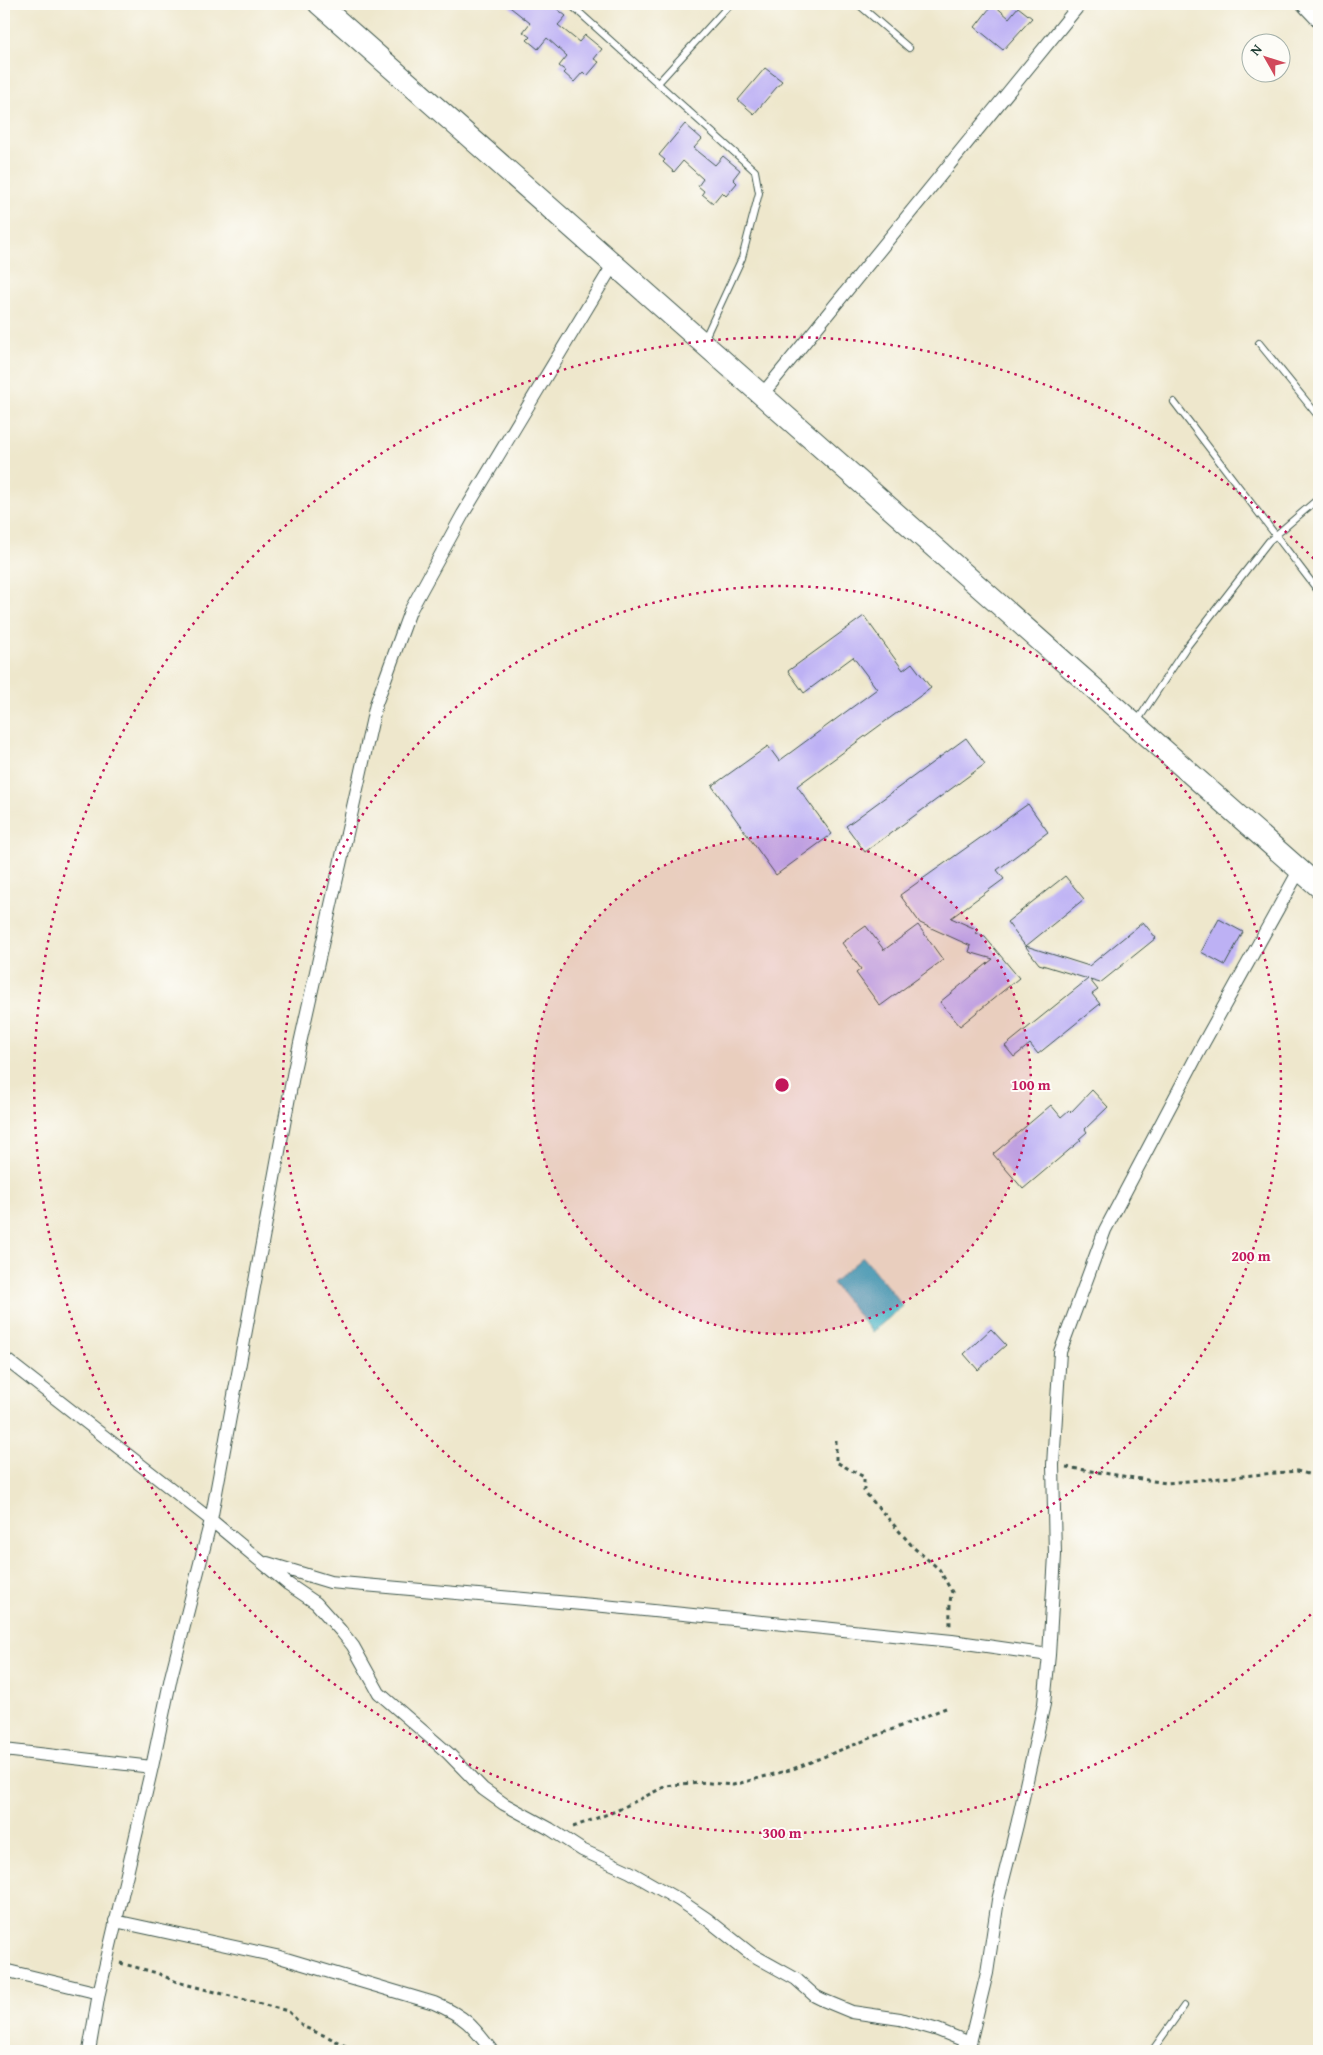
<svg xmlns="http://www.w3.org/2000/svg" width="1323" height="2055" font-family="'Gentium Book Plus',serif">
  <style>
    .water { fill: #48b3c5; stroke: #34787c }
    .building { fill: #bdb1f4 }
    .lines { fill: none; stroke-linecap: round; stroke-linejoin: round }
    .service-casing { stroke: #3e564b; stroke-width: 8 }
    .minor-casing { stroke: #3e564b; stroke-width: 14 }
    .trunk-casing { stroke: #3e564b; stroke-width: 23 }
    .path { stroke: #3e564b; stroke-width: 3; stroke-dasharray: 4 4; stroke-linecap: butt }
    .service { stroke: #fff; stroke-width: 6 }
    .minor { stroke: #fff; stroke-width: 12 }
    .trunk { stroke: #fff; stroke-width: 21 }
    .ring { fill: none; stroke: #c2185b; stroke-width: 2.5; stroke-dasharray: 2.5 5 }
    .centre { fill: #c2185b; stroke: #fdfcf7; stroke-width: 2.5 }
    .ring-label { font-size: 15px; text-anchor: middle; font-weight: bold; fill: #c2185b; stroke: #fdfcf7; stroke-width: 4; stroke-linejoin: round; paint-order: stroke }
  </style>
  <rect width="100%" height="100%" fill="#fdfcf7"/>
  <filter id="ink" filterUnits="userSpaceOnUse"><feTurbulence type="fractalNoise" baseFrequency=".02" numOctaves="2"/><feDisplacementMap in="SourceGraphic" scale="10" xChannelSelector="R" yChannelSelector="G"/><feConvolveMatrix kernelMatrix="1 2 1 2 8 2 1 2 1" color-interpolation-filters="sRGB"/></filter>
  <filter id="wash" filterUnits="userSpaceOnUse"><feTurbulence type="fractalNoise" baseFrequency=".0096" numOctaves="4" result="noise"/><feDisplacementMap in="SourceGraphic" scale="20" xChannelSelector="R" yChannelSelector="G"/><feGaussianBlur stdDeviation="1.12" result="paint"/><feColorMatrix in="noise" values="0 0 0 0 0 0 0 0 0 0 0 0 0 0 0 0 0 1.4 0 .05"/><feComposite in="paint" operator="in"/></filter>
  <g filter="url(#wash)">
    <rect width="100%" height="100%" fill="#eee7cc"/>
    <path class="water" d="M863,1257L903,1306L872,1332L832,1283Z"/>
    <g id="blocks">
      <path class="building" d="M506,4H551L566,16L558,25L579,42L585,35L602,49L594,59L599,62L587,76L583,72L574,82L564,73L566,71L559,66L567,56L547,38L538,49L527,40L530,37L523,32L530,23Z
        M993,4L1009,18L1018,7L1032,18L1003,50L975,27Z
        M765,68L782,81L754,114L738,100Z
        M685,124L702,139L694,148L715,165L723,156L740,170L733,179L737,183L726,196L722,192L713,203L702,194L704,191L698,186L703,179L683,161L674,172L663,162L665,160L659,155Z
        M864,616L903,670L912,663L931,688L797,786L832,834L776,875L712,786L768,746L779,761L877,689L853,657L804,693L788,671Z
        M966,738L985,764L865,852L846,826Z
        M1028,804L1048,832L997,870L1004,879L951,918L978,930L976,933L985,937L1019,978L960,1026L940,1002L993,959L969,952L971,946L920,923L900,895Z
        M1065,876L1084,899L1026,946L1089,966L1143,922L1156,938L1100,983L1090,980L1098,990L1092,994L1100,1004L1038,1054L1030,1044L1014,1057L1005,1046L1088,979L1039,964L1007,922Z
        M1219,919L1243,932L1225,965L1201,952Z
        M918,925L943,960L880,1006L856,973L861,969L842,943L866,926L884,950Z
        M1092,1090L1108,1107L1085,1129L1087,1132L1079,1139L1081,1140L1023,1189L993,1154L1051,1105L1061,1117L1069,1110L1071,1112Z
        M991,1329L1006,1345L978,1370L964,1354Z"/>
    </g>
  </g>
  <g filter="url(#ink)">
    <use href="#blocks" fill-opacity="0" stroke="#3e564b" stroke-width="1"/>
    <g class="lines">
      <defs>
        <path id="service" d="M570,4L755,171L759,193L742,258L704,340
          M858,4L909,48
          M658,83L730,4
          M1259,343L1319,417
          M1174,402L1319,592
          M1136,723L1185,649L1269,541L1319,498
          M1152,2051L1184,2006
          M1314,2051L1319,2047"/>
        <path id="minor" d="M1302,4L1319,22
          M761,396L1080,4
          M4,1358L211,1520L288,1584L316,1603L341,1631L353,1646L379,1693L448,1753L483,1789L504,1804L550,1829L582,1850L630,1872L679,1900L707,1919L751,1954L796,1979L815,1996L823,2000L852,2012L900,2019L938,2030L970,2043
          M267,1563L330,1582L604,1606L952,1641L1049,1655
          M4,1750L152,1767
          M115,1921L276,1956L434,2003C466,2017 472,2025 492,2051
          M4,1970L99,1993
          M89,2051L99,1993L152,1767L171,1677L211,1520L294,1070L376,704L410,611L463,514L613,265
          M968,2051L987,1973L998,1900L1017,1825L1044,1704L1049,1655L1055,1555L1053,1465L1060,1352L1105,1230L1203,1044L1300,869"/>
        <path id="trunk" d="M319,4L1319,887"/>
      </defs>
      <use href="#service" class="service-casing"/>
      <use href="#minor" class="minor-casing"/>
      <use href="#trunk" class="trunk-casing"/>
      <path class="path" d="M836,1440V1462L864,1477V1491L914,1548L939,1569L952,1592C949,1598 950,1620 950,1628
        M1066,1467L1166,1483L1297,1471L1319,1477
        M573,1827L616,1811L666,1786L698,1782L733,1785L793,1769L946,1708
        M120,1963L157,1973L177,1982L288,2011L304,2027L330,2038L355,2051"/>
      <use href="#service" class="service"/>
      <use href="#minor" class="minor"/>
      <use href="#trunk" class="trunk"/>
    </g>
  </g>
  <circle cx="782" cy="1085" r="249" fill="#c2185b" fill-opacity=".12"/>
  <g class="ring">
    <circle cx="782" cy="1085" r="249"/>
    <circle cx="782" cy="1085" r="499"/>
    <path d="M1316 1609A748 748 0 1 1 1316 561"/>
  </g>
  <circle cx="782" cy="1085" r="8" class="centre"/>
  <g class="ring-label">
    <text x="1031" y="1090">100 m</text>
    <text x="1251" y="1261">200 m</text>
    <text x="782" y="1838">300 m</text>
  </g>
  <rect width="1323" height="2055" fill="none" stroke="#fdfcf7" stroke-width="20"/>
  <g transform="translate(1266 58) rotate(309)"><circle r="24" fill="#fdfcf7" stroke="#a4b0a9"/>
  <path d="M0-4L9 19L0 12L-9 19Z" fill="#d1495b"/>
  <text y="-8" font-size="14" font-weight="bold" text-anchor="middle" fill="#1f3d34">N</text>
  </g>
</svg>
